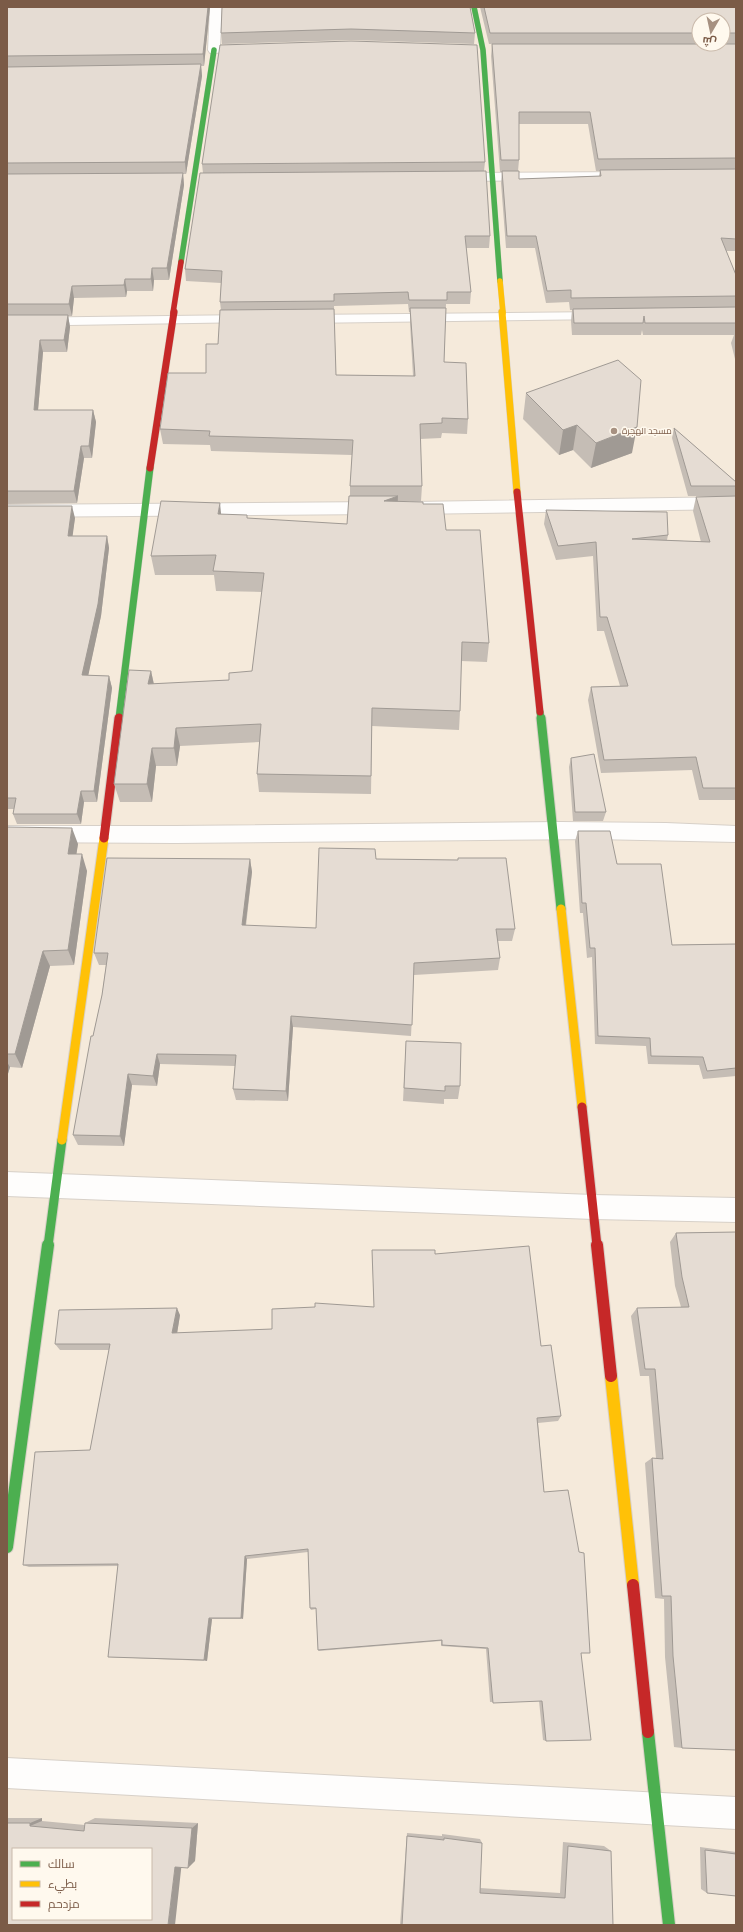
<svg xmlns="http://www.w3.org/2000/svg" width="743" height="1932" font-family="Barlow,Cairo,sans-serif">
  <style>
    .residential { fill: #f5eadb; fill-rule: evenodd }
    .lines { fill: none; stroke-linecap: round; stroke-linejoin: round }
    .street-casing { stroke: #d7d0c8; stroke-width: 2 }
    .fast-far3-casing { stroke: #d8d0c7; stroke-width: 6 }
    .fast-far2-casing { stroke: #d8d0c7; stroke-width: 8 }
    .fast-far1-casing { stroke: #d8d0c7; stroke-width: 11 }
    .fast-casing { stroke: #d8d0c7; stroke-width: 14 }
    .slow-far3-casing { stroke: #d8d0c7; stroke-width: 6 }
    .slow-far2-casing { stroke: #d8d0c7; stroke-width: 8 }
    .slow-far1-casing { stroke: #d8d0c7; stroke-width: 11 }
    .slow-casing { stroke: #d8d0c7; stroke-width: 14 }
    .jam-far3-casing { stroke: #d8d0c7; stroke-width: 6 }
    .jam-far2-casing { stroke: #d8d0c7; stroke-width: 8 }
    .jam-far1-casing { stroke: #d8d0c7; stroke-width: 11 }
    .jam-casing { stroke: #d8d0c7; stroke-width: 14 }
    .street { fill: #fefdfc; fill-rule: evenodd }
    .fast-far3 { stroke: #4caf50; stroke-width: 5.5 }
    .fast-far2 { stroke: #4caf50; stroke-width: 7 }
    .fast-far1 { stroke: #4caf50; stroke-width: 9 }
    .fast { stroke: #4caf50; stroke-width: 12 }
    .slow-far3 { stroke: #ffc107; stroke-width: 5.5 }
    .slow-far2 { stroke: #ffc107; stroke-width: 7 }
    .slow-far1 { stroke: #ffc107; stroke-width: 9 }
    .slow { stroke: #ffc107; stroke-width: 12 }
    .jam-far3 { stroke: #c62828; stroke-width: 5.5 }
    .jam-far2 { stroke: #c62828; stroke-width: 7 }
    .jam-far1 { stroke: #c62828; stroke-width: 9 }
    .jam { stroke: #c62828; stroke-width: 12 }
    .wall { fill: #c5bdb5; fill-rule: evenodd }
    .shaded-wall { fill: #a09a94 }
    .building { fill: #e5dcd3; stroke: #a09a94; fill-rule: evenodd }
    .poi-dot { fill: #a79181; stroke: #fff9ee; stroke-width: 1.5 }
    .labels { text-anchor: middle; stroke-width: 3; stroke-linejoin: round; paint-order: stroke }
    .far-poi-label { font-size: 9px; fill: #7b5b47; stroke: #fff9ee; text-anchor: start }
  </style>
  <rect width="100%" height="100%" fill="#f8f4ec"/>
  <path class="residential" d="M7,7H736V1925H7ZM699,20H723V44H699ZM13,1849H151V1919H13Z"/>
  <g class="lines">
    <defs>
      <path id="street" d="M210,7H222L220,46L239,45L245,49L243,52L210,53L208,50Z
        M629,172L634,173L636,176L634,179L469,181L464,180L462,177L464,174L469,173Z
        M602,312L607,313L609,316L607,319L304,323L299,322L297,319L299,316L304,315Z
        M250,315L255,316L257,319L255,322L7,326V318Z
        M736,497V509L413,514L407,512L405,508L407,504L413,502Z
        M379,502L385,504L387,508L385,512L379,514L7,517V505Z
        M560,822L666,823L736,826V842L595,839L175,843L7,842V826H175Z
        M7,1172L593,1195L736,1198V1222L593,1219L7,1196Z
        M7,1758L736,1797V1829L7,1788Z"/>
      <path id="fast-far3" d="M474,7L483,50L500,281
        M181,262L214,50"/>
      <path id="fast-far2" d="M540,712L541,719
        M119,718L150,468"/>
      <path id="fast-far1" d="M541,718L561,909
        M48,1246L62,1140"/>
      <path id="fast" d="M7,1547L48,1245
        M648,1732L669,1925"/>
      <path id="slow-far3" d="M500,281L503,313"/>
      <path id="slow-far2" d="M502,312L517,492"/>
      <path id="slow-far1" d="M561,909L582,1107
        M62,1140L104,838"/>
      <path id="slow" d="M611,1376L633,1585"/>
      <path id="jam-far3" d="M173,313L181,262"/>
      <path id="jam-far2" d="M150,468L174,312
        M517,492L540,712"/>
      <path id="jam-far1" d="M104,838L119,718
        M582,1107L597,1246"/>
      <path id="jam" d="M597,1245L611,1376
        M633,1585L648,1732"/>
    </defs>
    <use href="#street" class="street-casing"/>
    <use href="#fast-far3" class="fast-far3-casing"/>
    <use href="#fast-far2" class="fast-far2-casing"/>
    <use href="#fast-far1" class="fast-far1-casing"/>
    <use href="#fast" class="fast-casing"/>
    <use href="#slow-far3" class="slow-far3-casing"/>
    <use href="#slow-far2" class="slow-far2-casing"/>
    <use href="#slow-far1" class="slow-far1-casing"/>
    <use href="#slow" class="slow-casing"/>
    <use href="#jam-far3" class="jam-far3-casing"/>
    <use href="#jam-far2" class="jam-far2-casing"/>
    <use href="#jam-far1" class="jam-far1-casing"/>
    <use href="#jam" class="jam-casing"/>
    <use href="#street" class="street"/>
    <use href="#fast-far3" class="fast-far3"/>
    <use href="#fast-far2" class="fast-far2"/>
    <use href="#fast-far1" class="fast-far1"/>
    <use href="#fast" class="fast"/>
    <use href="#slow-far3" class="slow-far3"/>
    <use href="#slow-far2" class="slow-far2"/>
    <use href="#slow-far1" class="slow-far1"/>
    <use href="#slow" class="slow"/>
    <use href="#jam-far3" class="jam-far3"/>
    <use href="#jam-far2" class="jam-far2"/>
    <use href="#jam-far1" class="jam-far1"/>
    <use href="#jam" class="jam"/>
  </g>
  <path class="wall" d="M7,7H210L204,66H201L202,76L186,174H183L184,185L169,280H154L153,291H127L126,297L74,298L72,316H68L70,327L67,352H43L38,410H93L96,422L92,458H84L77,503L7,504Z
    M222,7L475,33L474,44L351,40L222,44L221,33Z
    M480,7H736V251H726L736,275V363L731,343L734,335H643L642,330L641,335H572L571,321L572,310H570L569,302L546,303L535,248H506L501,183L502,172H500L491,56L492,44H489ZM699,20H723V44H699ZM519,124H588L596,171H600L599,176L519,179L518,171L519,160Z
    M485,162L484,171L490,236L489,248H466L471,292L470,304H446L444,362L468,419L467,434L442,433L441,438L420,439L422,486L421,501H397L423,504L446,530L489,643L487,662L461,661L460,711L459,730L372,726L371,794L259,792L257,774L260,742L180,746L177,766H156L152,802H120L114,784L151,671L154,684L229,680L252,671L262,592L216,591L214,575H155L151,556L221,514L248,519L347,524L350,496V486L352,455L211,451L210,445L163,444L160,429L206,373L218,344L221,310L220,302L221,283L186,281L185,269L203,173L202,164ZM408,304L409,312H410V323L413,376L336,375L334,306Z
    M526,393L632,453L591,468L573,450L559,455L523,419Z
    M674,428L736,482V496H688L672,438Z
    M736,496V800H699L692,770L601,773L588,700L591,687L620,686L604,631H597L593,556L556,560L544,524L546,510L668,535L667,540L701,542L693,511L696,497Z
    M7,506L75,518L72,536H107L109,548L101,616L88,675L109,676L112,688L97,802H84L81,824H17L13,814L14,809H7Z
    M571,758L606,812L603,821H573L569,767Z
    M7,827L78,844L76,854L87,871L74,965L50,966L22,1068L10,1067L7,1077Z
    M578,831L617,864L672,945L736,944V1076L703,1079L699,1065L648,1064L646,1046L595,1044L592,957L587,958L583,913H580L575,841Z
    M250,859L252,872L246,926L316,928L376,859L515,929L512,941H498L500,958L498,970L414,975L411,1036L293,1027L288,1101L236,1100L233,1089L235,1066L160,1064L157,1086L132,1085L124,1146L78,1145L73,1135L93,1036L102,995L106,965H99L94,953Z
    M406,1041L460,1086L458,1099H444V1104L403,1101Z
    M736,1232L682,1748L674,1747L665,1657L664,1599L655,1598L645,1463L652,1458H656L649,1376H640L631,1316L637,1308L681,1307L675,1286L670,1242L676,1233Z
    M372,1250L435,1254L541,1346L561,1416L558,1421L538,1423L544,1492L590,1653H581L546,1741L543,1740L539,1701L490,1702L486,1649L441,1646V1641L319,1651L318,1650L316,1609L311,1610L310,1608L308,1552L247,1559L243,1619H212L207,1661L108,1657L118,1566L29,1567L23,1565L90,1450L109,1350H60L55,1344L180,1315L177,1333L272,1329L374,1307Z
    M7,1818H42V1821L85,1825V1823L95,1818L198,1823L195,1861L182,1867L7,1925Z
    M407,1833L442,1836V1834L480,1839L482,1843L480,1888L560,1893L563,1842L604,1846L611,1851L613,1925H400Z
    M700,1847L736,1852V1896L707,1893L701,1889Z"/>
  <path class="shaded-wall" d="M208,7H210L204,66L203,54Z
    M201,64L202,76L186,174L185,162Z
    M183,173L184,185L169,280L167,268Z
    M152,268L154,280L153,291L151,279Z
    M125,279L127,291L126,297L124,285Z
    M72,286L74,298L72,316L69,304Z
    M68,315L70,327L67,352L64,340Z
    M40,340L43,352L37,422L34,410Z
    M93,410L96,422L92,458L89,446Z
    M577,425L573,450L559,455L563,430Z
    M637,427L632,453L591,468L596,443Z
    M81,446L84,458L77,503L74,491Z
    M398,496L397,516L384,501Z
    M220,503L222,523L218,514Z
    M72,506L75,518L71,548L68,536Z
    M107,536L109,548L101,616L86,686L82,675Z
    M151,671L155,690L148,684Z
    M109,676L112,688L97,802L94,791Z
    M176,728L180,746L177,766L174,748Z
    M152,748L156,766L152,802L147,784Z
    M81,791L84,802L81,824L77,814Z
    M72,828L78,844L74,870L68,854Z
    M82,854L87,871L74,965L68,950Z
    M250,859L252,872L244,937L242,925Z
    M43,951L50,966L22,1068L15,1054Z
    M291,1016L293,1027L288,1101L286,1091Z
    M157,1054L160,1064L157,1086L153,1076Z
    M7,1062L10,1067L7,1077Z
    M128,1074L132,1085L124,1146L120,1136Z
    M177,1308L180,1315L176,1340L172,1333Z
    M245,1556L247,1559L243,1619L241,1618Z
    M209,1618L212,1619L207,1661L204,1660Z
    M42,1818V1821L30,1826V1823Z
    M198,1823L195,1861L188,1868L192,1828Z
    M182,1861L175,1925H168L175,1867Z"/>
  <path class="building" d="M7,7H208L203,54L7,56Z
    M222,7H470L475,33L351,29L221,33Z
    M484,7H736V33H723V20H699V33H490Z
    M351,41L477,45L485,162L202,164L220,45Z
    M492,44H736V158L598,159L590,112H519V160H501Z
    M201,64L185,162L7,163V67Z
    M736,169V239L721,238L736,275V296L571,298V290L547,291L536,236H507L502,171H519V179L601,176L600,170Z
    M486,171L490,236H465L471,292H447V300H409L408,292L334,294V301L220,302L222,271L185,269L200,173Z
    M183,173L167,268H152L151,279H125L124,285L72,286L69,304H7V174Z
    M736,307V323H645L644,316L643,323H574L573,309Z
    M410,308H446L444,362L466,363L468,419L442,418V423L420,424L422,486H350L353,440L209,436L210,431L160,429L168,373H206V344H218L220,310L334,309L336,375L415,376Z
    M7,315H68L64,340H40L34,410H93L89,446H81L74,491H7Z
    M618,360L641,380L637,427L596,443L577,425L563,430L526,393Z
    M674,428L736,482V486H691Z
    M349,496H398L384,501L423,502V504H443L446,530H480L489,643L462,642L460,711L372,708L371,776L257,774L261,724L176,728L174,748H152L147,784H114L129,670L151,671L148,684L229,680V673L252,671L264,573L213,571L216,555L151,556L161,501L220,503L218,514L247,515V518L347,524Z
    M736,496V788H703L696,757L604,760L591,687L628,686L607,617H600L596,542L558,546L546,510L667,512L668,535L632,539L710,542L696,497Z
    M7,506H72L68,536H107L98,604L82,675L109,676L94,791H81L77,814H13L16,798H7Z
    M594,754L606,812H575L571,758Z
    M7,827L72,828L68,854H82L68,950L43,951L15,1054H7Z
    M578,831H610L617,864H661L672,945L736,944V1068L707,1071L703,1057L651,1056L650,1038L598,1036L595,948H590L586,903H582Z
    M319,848L375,849L376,859L458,860V858H506L515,929H496L500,958L414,963L412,1025L291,1016L286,1091L233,1089L236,1055L157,1054L153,1076L128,1074L120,1136L73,1135L91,1036H93L102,995L108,953H94L107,858L250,859L242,925L316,928Z
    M406,1041L461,1043L460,1086H445V1091L404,1088Z
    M736,1232V1750L682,1748L673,1656L671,1596H662L652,1458L663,1459L655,1369H645L637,1308L689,1307L682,1277L676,1233Z
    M529,1246L541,1346L551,1345L561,1416L537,1418L544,1492L568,1490L579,1552L584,1553L590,1653H581L591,1740L546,1741L542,1701L493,1703L488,1648L442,1645V1640L318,1650L316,1608H310L308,1549L245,1556L241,1618H209L204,1660L108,1657L118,1564L23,1565L35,1452L90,1450L110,1344H55L59,1310L177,1308L172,1333L272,1329V1309L315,1307V1303L374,1307L372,1250H435V1254Z
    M7,1823H30V1826L84,1831L85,1823L192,1828L188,1868L175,1867L168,1925H7ZM13,1849H151V1919H13Z
    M407,1836L444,1840V1838L482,1843L480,1893L565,1898L568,1846L611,1851L613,1925H402Z
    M705,1850L736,1854V1896L707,1893Z"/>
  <circle class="poi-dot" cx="614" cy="431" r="4"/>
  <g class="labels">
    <g class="far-poi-label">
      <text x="622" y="434">مسجد الهجرة</text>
    </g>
  </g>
  <rect width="743" height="1932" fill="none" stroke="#7b5b47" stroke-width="16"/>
  <rect x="12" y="1848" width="140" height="72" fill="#fff9ee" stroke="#cabaab"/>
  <rect x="20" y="1861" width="20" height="6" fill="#4caf50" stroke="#cabaab"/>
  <text x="48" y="1868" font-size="12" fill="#7b5b47">سالك</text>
  <rect x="20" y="1881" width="20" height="6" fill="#ffc107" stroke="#cabaab"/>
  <text x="48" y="1888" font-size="12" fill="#7b5b47">بطيء</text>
  <rect x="20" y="1901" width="20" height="6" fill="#c62828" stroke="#cabaab"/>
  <text x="48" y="1908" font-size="12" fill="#7b5b47">مزدحم</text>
  <g transform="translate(711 32) rotate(189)"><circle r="19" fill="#fff9ee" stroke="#cabaab"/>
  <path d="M0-3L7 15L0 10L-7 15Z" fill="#a79181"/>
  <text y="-6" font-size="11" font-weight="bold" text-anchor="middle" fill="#7b5b47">ش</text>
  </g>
</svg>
